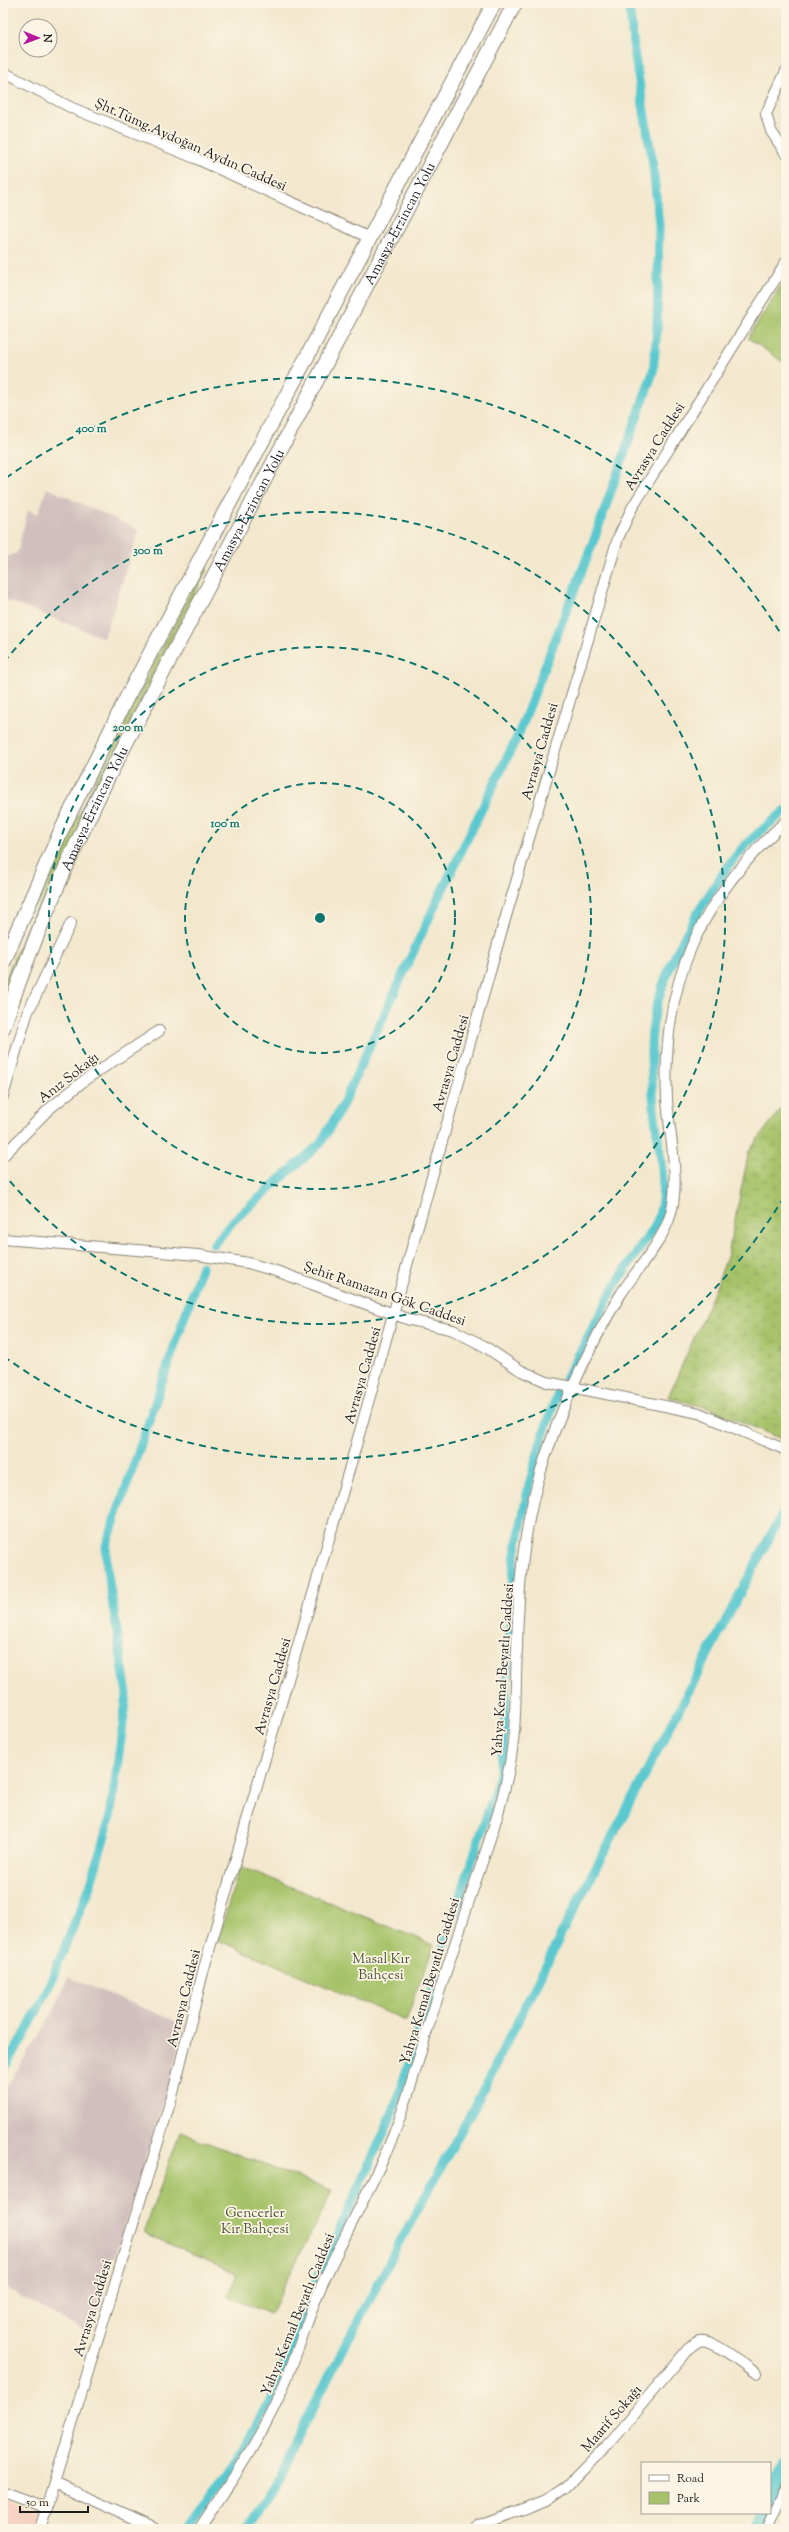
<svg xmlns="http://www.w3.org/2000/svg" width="789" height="2532" font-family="'Sorts Mill Goudy',serif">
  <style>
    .built { fill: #f6d2c3 }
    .industrial { fill: #d1bfbd }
    .green { fill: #a7c36a; stroke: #627043 }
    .wetland { fill: url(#wetland-marsh); stroke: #627043 }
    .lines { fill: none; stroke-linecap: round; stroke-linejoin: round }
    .canal { stroke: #5ac8cf; stroke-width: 9 }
    .river { stroke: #5ac8cf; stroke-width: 16 }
    .minor-casing { stroke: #888275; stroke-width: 12 }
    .highway-casing { stroke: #888275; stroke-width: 16 }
    .minor { stroke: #fff; stroke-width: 10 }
    .highway { stroke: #fff; stroke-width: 14 }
    .ring { fill: none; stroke: #0f766e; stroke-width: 2; stroke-dasharray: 7 5 }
    .labels { text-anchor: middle; stroke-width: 3.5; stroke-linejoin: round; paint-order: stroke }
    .street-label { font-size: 14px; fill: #1c1c1c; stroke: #fcf5e5 }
    .park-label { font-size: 14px; fill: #4d5637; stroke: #fcf5e5 }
    .centre { fill: #0f766e; stroke: #fcf5e5; stroke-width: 2 }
    .ring-label { font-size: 12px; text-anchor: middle; font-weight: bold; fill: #0f766e; stroke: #fcf5e5; stroke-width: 3.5; stroke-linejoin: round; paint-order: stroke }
  </style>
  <defs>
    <pattern id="wetland-marsh" width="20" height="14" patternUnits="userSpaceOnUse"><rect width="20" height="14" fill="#a7c36a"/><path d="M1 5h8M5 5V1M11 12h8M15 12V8" fill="none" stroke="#8fa75b"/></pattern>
  </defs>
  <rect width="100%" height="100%" fill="#fcf5e5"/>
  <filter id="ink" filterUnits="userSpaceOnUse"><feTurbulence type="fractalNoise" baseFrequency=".025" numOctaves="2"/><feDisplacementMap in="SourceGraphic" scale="8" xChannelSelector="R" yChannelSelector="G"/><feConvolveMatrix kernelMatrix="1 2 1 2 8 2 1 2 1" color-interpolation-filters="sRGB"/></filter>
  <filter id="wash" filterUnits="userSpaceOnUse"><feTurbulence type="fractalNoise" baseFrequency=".012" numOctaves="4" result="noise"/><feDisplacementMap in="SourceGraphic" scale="16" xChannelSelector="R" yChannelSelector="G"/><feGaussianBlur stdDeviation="0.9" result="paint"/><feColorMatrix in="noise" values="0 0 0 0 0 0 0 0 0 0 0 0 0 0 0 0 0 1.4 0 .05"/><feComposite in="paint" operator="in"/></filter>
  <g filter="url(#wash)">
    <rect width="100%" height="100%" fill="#f3e8ce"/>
    <path class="built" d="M3,2497L40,2512L35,2529H3Z"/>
    <path class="industrial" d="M47,488L139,530L104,638L3,599V558L17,553L28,510L38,514Z
      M68,1977L185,2025L171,2078L90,2334L3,2287V2092L54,2011Z"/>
    <path class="green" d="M786,278V364L748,338Z
      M203,567L207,569L127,728L3,1005V984L63,845Z
      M240,1866L434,1945L406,2021L218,1940Z
      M180,2132L332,2191L270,2314L229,2296L236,2273L144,2233Z"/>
    <path class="wetland" d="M786,1102V1441L711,1409L668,1397L714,1292L728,1254L749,1151Z"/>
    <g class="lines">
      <path class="canal" d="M214,1244L233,1221L320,1144L341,1108L435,905L519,733L595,537L653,372L657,330L659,225L653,165L634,51L629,3
        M3,2069L24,2036L44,1997L90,1886L110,1818L127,1695L107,1568L106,1546L202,1266
        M189,2529L248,2442L271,2400L311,2293L393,2112L422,2023L442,1951L497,1785L503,1748L514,1559L529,1485L542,1438L555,1400L614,1287L656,1224C671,1188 657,1145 654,1107C652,1077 648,1043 655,1013C665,964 704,898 735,857C749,839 769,824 786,810
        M249,2529L395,2251L480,2096L570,1917L786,1506"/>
      <path class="river" d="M770,2499L786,2465
        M756,2529L764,2513"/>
    </g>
  </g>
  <g filter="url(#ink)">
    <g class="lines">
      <defs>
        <path id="minor" d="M786,71L766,114L771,131L786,154
          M3,72L72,108L195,158L370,238
          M3,1096L27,1014L71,923
          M3,1156L49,1109L86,1079L159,1031
          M3,1239L198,1255L248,1263L279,1272L410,1320L453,1330L484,1346L520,1370L547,1382L699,1413L786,1450
          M54,2483L157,2529
          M3,2492L47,2508
          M40,2529L173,2093L204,1968L349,1470L501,933L618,538L632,508L786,262
          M199,2529C228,2486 259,2442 280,2394C297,2357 307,2318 323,2282C344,2237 368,2193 388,2148C404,2111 415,2072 426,2034C439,1992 453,1951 466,1910C481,1863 500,1816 509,1768C517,1729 515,1689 517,1648C518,1590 523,1530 540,1474C556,1419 589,1346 619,1297C635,1271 659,1247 669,1219C682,1185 669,1135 667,1099C661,982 700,899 786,821
          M476,2529L479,2525L547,2500L567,2486L610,2442L689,2348C692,2346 696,2342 700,2341C711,2337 745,2366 756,2373
          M766,2529L786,2486"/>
        <g id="highway">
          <path d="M3,963L60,833L127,697L494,3"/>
          <path id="s1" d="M3,1028C31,942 68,860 107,779L515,3"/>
        </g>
      </defs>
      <use href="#minor" class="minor-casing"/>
      <use href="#highway" class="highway-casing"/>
      <use href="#minor" class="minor"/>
      <use href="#highway" class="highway"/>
    </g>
  </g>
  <g class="ring">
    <circle cx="320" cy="918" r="135"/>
    <circle cx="320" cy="918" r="271"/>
    <path d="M4 662A406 406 0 1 1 4 1174"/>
    <path d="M784 1197A541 541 0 0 1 6 1358M6 478A541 541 0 0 1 784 639"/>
  </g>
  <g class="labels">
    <g class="street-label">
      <text transform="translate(191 144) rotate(24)" y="5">Şht.Tümg.Aydoğan Aydın Caddesi</text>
      <text dy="5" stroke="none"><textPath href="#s1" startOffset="898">Amasya-Erzincan Yolu</textPath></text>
      <text transform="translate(654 446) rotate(-58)" y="5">Avrasya Caddesi</text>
      <text dy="5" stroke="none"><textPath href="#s1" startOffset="574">Amasya-Erzincan Yolu</textPath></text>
      <text transform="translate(539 751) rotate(-74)" y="5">Avrasya Caddesi</text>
      <text dy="5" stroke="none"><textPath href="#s1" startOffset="238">Amasya-Erzincan Yolu</textPath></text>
      <text transform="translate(450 1063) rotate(-74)" y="5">Avrasya Caddesi</text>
      <text transform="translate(68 1077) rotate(-38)" y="5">Anız Sokağı</text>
      <text transform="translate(385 1293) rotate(19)" y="5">Şehit Ramazan Gök Caddesi</text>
      <text transform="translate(362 1375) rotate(-74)" y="5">Avrasya Caddesi</text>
      <text transform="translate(502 1670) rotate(-86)" y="5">Yahya Kemal Beyatlı Caddesi</text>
      <text transform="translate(272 1686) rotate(-74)" y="5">Avrasya Caddesi</text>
      <text transform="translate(429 1981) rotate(-73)" y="5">Yahya Kemal Beyatlı Caddesi</text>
      <text transform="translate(183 1998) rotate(-76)" y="5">Avrasya Caddesi</text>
      <text transform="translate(92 2308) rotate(-73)" y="5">Avrasya Caddesi</text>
      <text transform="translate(297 2314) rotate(-68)" y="5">Yahya Kemal Beyatlı Caddesi</text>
      <text transform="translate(611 2418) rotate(-49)" y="5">Maarif Sokağı</text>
    </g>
    <g class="park-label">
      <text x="381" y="1963">Masal Kır<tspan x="381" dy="16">Bahçesi</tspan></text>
      <text x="255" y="2217">Gencerler<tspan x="255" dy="16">Kır Bahçesi</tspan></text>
    </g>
  </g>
  <circle cx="320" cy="918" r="6" class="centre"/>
  <g class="ring-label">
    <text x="91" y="432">400 m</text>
    <text x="148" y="554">300 m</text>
    <text x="128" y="731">200 m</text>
    <text x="225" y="827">100 m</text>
  </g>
  <rect width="789" height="2532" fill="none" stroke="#fcf5e5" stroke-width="16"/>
  <rect x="641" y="2462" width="130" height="52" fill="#fcf5e5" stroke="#a29e95"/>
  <rect x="649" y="2475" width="20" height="6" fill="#ffffff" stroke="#a29e95"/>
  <text x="677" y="2482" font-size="12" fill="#1c1c1c">Road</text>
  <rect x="649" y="2492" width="20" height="12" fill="#a7c36a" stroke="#a29e95"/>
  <text x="677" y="2502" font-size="12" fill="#1c1c1c">Park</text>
  <g transform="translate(38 38) rotate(91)"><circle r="19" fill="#fcf5e5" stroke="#a29e95"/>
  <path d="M0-3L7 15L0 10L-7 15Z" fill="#b5179e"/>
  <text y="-6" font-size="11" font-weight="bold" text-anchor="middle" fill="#1c1c1c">N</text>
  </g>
  <path d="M20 2506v6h68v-6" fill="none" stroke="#1c1c1c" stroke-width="2"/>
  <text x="26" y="2506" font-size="12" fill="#1c1c1c" stroke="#fcf5e5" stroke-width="3" paint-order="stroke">50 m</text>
</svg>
